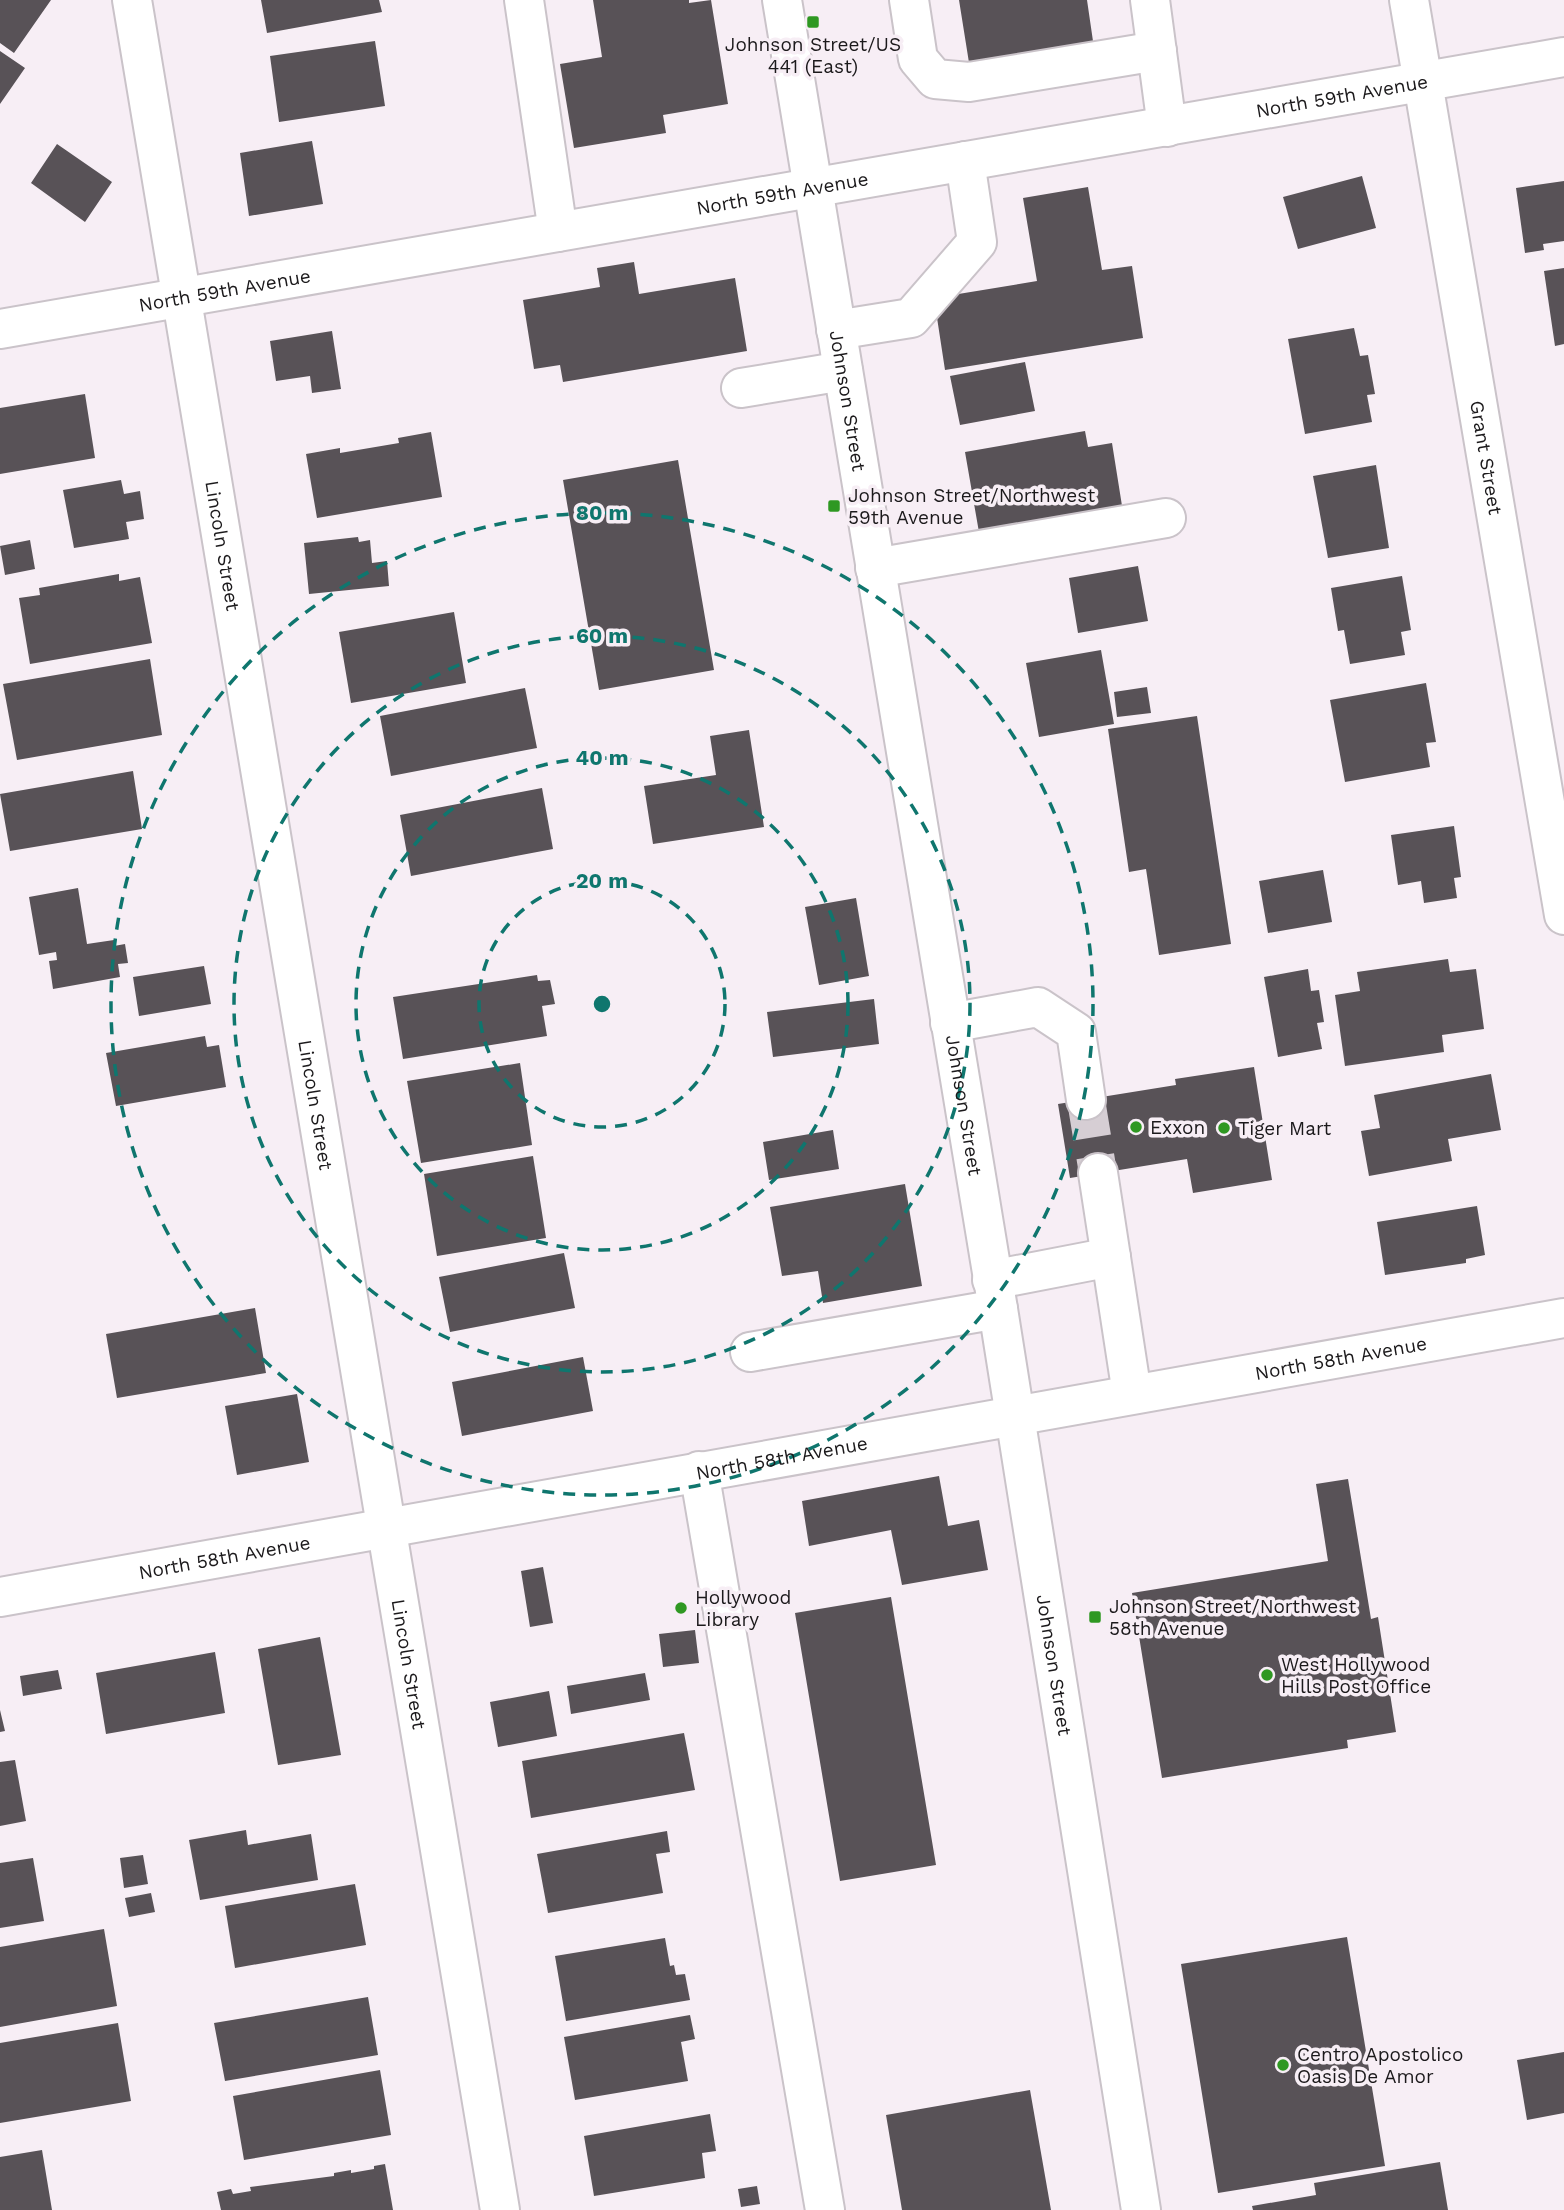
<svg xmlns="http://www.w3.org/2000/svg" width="1564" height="2210" font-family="'Work Sans',sans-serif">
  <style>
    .building { fill: #585257 }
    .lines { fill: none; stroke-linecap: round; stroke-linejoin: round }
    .minor-tunnel { stroke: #d6ced4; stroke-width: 38; stroke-dasharray: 38 19; stroke-linecap: butt }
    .minor-casing { stroke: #cac3c9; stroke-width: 42 }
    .minor { stroke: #fff; stroke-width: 38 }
    .ring { fill: none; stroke: #0f766e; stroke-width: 3.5; stroke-dasharray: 12 9 }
    .poi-dot { fill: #2f9822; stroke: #f7eef5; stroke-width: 2.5 }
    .labels { text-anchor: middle; stroke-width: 7; stroke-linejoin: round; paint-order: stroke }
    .poi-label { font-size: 19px; fill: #1b191b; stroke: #f7eef5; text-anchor: start }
    .street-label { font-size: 19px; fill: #1b191b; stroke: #f7eef5 }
    .centre { fill: #0f766e; stroke: #f7eef5; stroke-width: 3.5 }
    .ring-label { font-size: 21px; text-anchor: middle; font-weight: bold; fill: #0f766e; stroke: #f7eef5; stroke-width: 7; stroke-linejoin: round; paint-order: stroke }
  </style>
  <rect width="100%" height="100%" fill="#f7eef5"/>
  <path class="building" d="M0,0H51L14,53L0,43Z
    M261,0H379L382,12L267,33Z
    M593,0H689V3L711,0L728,104L663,115L666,133L574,148L560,64L602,57Z
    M959,0H1087L1094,48L970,69Z
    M375,41L385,106L279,122L270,56Z
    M0,51L25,68L0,104Z
    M312,141L323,204L249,216L240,153Z
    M57,144L112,182L85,222L31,183Z
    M1362,176L1376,228L1298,249L1283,197Z
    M1564,181V241L1543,244L1544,250L1525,253L1516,188Z
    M1088,187L1102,270L1132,266L1143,338L945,370L934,298L1037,281L1023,198Z
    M634,262L639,294L735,278L747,351L563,382L560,365L534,369L523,300L600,287L597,268Z
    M1564,268V344L1555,346L1544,271Z
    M1354,328L1360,356L1368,355L1375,394L1367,395L1372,422L1305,434L1288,339Z
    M332,331L341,389L312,393L310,376L276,381L270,341Z
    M1025,362L1035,411L960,425L950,376Z
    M85,394L95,458L0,474V408Z
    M1085,431L1088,447L1112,443L1123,512L980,538L965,452Z
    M431,432L442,497L317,518L306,454L340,448V453L399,443L398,438Z
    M678,460L714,670L599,690L563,480Z
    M1376,465L1389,548L1328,558L1313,476Z
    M121,480L124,494L140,491L144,519L126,522L129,539L74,548L63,490Z
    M358,537L359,542L370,540L372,563L387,561L389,586L309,594L304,543Z
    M30,540L35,569L5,575L0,546Z
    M1138,566L1148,621L1078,633L1069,578Z
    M119,574V581L140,577L152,643L30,664L19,598L40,595L39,588Z
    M1402,576L1411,630L1401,632L1405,655L1350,664L1344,630L1338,631L1331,588Z
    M454,612L466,683L351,703L339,632Z
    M1101,650L1114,724L1039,737L1026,663Z
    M150,659L162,735L17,760L3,684Z
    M1426,683L1436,742L1426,743L1430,767L1345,782L1330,700Z
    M1147,687L1151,713L1117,717L1114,692Z
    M525,688L537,748L391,776L380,716Z
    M1197,716L1231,944L1159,955L1146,869L1129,872L1108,729Z
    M749,730L764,827L653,844L644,786L716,775L710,736Z
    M133,771L142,829L10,851L0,794Z
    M542,788L553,849L411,876L400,815Z
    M1454,826L1461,877L1454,878L1457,898L1424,903L1421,881L1398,885L1391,835Z
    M1323,870L1332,922L1268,933L1259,881Z
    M78,888L87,944L114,940V946L125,944L128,963L118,964L120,977L53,989L49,961L57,960L56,952L39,955L29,897Z
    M856,898L869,976L819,985L805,907Z
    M1448,959L1450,972L1476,969L1484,1029L1442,1035L1444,1052L1345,1066L1335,995L1360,991L1357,972Z
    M204,966L211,1004L139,1016L133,977Z
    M1308,969L1311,991L1319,990L1324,1022L1317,1023L1322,1049L1278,1057L1264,977Z
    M537,975L538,981L550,980L555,1004L542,1006L547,1036L403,1059L393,997Z
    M874,999L879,1044L773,1057L767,1012Z
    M205,1036L207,1047L219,1045L226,1087L116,1106L106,1053Z
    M520,1063L532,1145L421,1163L407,1081Z
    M1254,1067L1272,1180L1193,1193L1187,1159L1070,1178L1058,1104L1176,1085L1175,1079Z
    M1491,1074L1501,1130L1448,1139L1452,1161L1369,1176L1361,1131L1380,1128L1374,1095Z
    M833,1130L839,1169L769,1180L763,1142Z
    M533,1156L546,1238L437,1256L424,1174Z
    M905,1184L922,1286L823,1303L818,1271L782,1276L770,1207Z
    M1477,1206L1485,1255L1466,1259V1263L1385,1275L1377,1222Z
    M564,1253L575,1308L450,1332L439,1277Z
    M255,1308L266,1373L117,1398L106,1334Z
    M583,1357L593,1411L462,1436L452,1382Z
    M297,1394L309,1462L237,1475L225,1406Z
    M939,1476L948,1526L979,1520L988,1570L902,1585L891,1530L809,1546L802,1501Z
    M1348,1479L1371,1619L1378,1617L1396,1732L1347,1740L1348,1748L1162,1778L1132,1593L1328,1561L1316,1484Z
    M543,1567L553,1623L530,1627L521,1571Z
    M891,1597L936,1865L840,1881L795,1613Z
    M695,1630L699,1663L663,1667L659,1634Z
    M320,1637L341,1755L278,1765L258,1649Z
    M215,1652L225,1713L106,1734L96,1673Z
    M58,1670L62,1689L23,1696L20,1676Z
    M645,1673L650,1700L571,1714L567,1686Z
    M549,1691L557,1736L498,1747L490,1702Z
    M0,1710L5,1731L0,1732Z
    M684,1733L695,1790L531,1818L522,1761Z
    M15,1760L26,1821L0,1826V1762Z
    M246,1830L248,1845L311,1834L318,1880L200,1900L189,1840Z
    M667,1831L670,1852L656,1854L663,1893L548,1913L537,1854Z
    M143,1855L148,1884L124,1888L120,1858Z
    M33,1858L44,1921L0,1928V1863Z
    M355,1884L366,1945L235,1968L225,1906Z
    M151,1893L155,1912L129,1917L125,1898Z
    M104,1929L117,2006L0,2027V1947Z
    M1347,1937L1385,2166L1218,2193L1181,1964Z
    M665,1938L670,1966L674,1965L676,1975L685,1974L690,2000L566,2021L555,1956Z
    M368,1997L378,2055L225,2081L214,2023Z
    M690,2015L695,2039L681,2042L688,2081L575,2100L564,2037Z
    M118,2023L131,2101L0,2123V2043Z
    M1564,2052V2113L1527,2120L1517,2060Z
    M380,2070L391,2135L244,2160L233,2096Z
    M1030,2090L1051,2210H902L886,2115Z
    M710,2114L716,2151L702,2153L705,2178L594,2196L584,2136Z
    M42,2150L52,2210H0V2157Z
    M1440,2162L1448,2210H1253L1252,2206L1316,2195L1314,2183Z
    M385,2164L393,2210H221L217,2192L231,2189L233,2194L251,2191L250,2187L334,2176V2173L351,2170V2173L374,2169V2166Z
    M757,2186L760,2204L741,2207L738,2189Z"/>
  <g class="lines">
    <path class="minor-tunnel" d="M1086,1100L1098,1173"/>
    <defs>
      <g id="minor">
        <path id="s1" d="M132,0L500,2210"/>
        <path d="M524,0L558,232"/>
        <path id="s2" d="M782,0L998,1309L1141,2210"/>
        <path d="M909,0L918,59L935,79L969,82L1157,51"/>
        <path d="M1150,0L1167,127"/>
        <path id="s3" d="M1409,0L1564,915"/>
        <path id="s4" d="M0,329L1564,57"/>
        <path d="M836,330L911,318L977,242L965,161"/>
        <path d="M741,388L843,371"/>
        <path d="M875,568L1166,518"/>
        <path d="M950,1023L1038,1007L1076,1032L1086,1100"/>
        <path d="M1098,1173L1132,1394"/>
        <path d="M992,1280L1111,1257"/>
        <path d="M750,1352L998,1309"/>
        <path d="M699,1471L825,2210"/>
        <path id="s5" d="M0,1597L1564,1318"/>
      </g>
    </defs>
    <use href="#minor" class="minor-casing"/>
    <use href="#minor" class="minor"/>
  </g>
  <g class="ring">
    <circle cx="602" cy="1004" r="123"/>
    <circle cx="602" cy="1004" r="246"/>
    <circle cx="602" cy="1004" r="368"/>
    <circle cx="602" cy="1004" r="491"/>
  </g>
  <g class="poi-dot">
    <rect x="806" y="15" width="14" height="14" rx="3.5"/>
    <rect x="827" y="499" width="14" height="14" rx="3.5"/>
    <circle cx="1136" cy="1127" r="7"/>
    <circle cx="1224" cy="1128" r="7"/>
    <circle cx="681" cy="1608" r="7"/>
    <rect x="1088" y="1610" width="14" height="14" rx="3.5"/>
    <circle cx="1267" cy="1675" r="7"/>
    <circle cx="1283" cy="2065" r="7"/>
  </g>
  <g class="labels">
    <g class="poi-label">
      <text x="813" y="51" text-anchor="middle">Johnson Street/US<tspan x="813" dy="22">441 (East)</tspan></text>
      <text x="848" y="502">Johnson Street/Northwest<tspan x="848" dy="22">59th Avenue</tspan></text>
      <text x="1150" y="1134">Exxon</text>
      <text x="1238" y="1135">Tiger Mart</text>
      <text x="695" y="1604">Hollywood<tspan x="695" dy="22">Library</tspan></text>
      <text x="1109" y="1613">Johnson Street/Northwest<tspan x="1109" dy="22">58th Avenue</tspan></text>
      <text x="1281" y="1671">West Hollywood<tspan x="1281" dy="22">Hills Post Office</tspan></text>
      <text x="1297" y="2061">Centro Apostolico<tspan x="1297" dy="22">Oasis De Amor</tspan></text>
    </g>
    <g class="street-label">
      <text dy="7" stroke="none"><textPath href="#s4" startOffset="1362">North 59th Avenue</textPath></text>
      <text dy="7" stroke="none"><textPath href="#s4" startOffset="794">North 59th Avenue</textPath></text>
      <text dy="7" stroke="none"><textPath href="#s4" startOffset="228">North 59th Avenue</textPath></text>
      <text dy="7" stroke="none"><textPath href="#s2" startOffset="406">Johnson Street</textPath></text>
      <text dy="7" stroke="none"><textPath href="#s3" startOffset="464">Grant Street</textPath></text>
      <text dy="7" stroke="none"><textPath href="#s1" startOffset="553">Lincoln Street</textPath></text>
      <text dy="7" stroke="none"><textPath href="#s1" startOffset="1120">Lincoln Street</textPath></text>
      <text dy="7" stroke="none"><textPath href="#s2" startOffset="1120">Johnson Street</textPath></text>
      <text dy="7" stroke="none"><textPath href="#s5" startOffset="1362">North 58th Avenue</textPath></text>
      <text dy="7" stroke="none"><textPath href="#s5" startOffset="794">North 58th Avenue</textPath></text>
      <text dy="7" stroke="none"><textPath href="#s5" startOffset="228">North 58th Avenue</textPath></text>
      <text dy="7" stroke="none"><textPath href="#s1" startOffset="1687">Lincoln Street</textPath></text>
      <text dy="7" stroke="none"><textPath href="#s2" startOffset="1687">Johnson Street</textPath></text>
    </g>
  </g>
  <circle cx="602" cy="1004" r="10" class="centre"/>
  <g class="ring-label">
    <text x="602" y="520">80 m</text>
    <text x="602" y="643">60 m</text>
    <text x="602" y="765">40 m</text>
    <text x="602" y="888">20 m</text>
  </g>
</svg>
